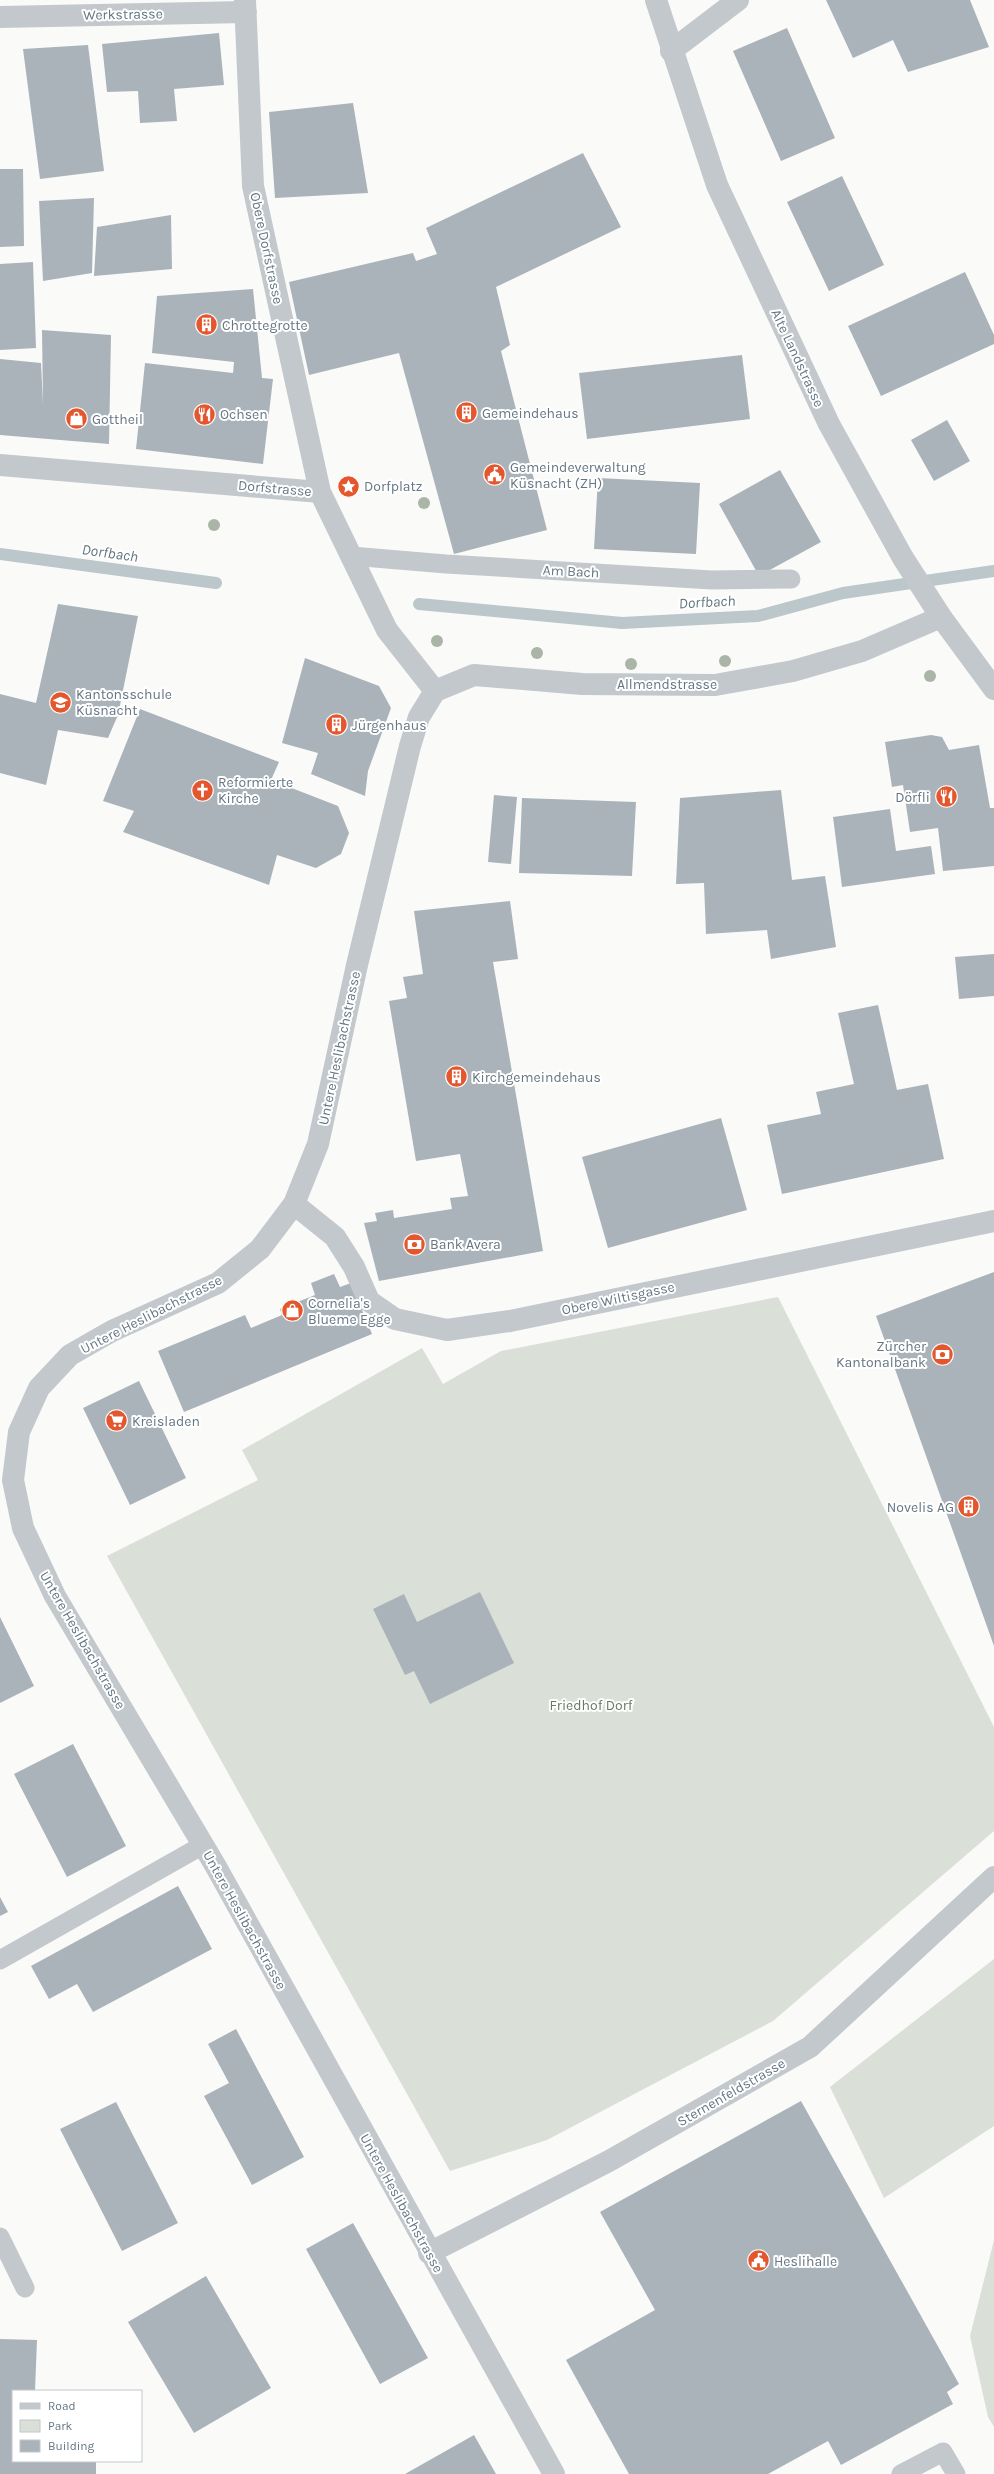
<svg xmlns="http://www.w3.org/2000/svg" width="994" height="2474" font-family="Karla,sans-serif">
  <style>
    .green { fill: #dadfd7 }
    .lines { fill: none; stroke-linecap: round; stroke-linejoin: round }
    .stream { stroke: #bbc7cb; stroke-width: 12 }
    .building { fill: #aab3b9 }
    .service { stroke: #c3c8cc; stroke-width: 19 }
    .minor { stroke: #c3c8cc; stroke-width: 22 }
    .tertiary { stroke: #c3c8cc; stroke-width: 22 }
    .tree { fill: #aab4a7 }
    .labels { text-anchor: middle; stroke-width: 4; stroke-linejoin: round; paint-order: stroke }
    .street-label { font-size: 14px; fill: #657683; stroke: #fff }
    .poi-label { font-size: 14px; fill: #657683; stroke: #fff; text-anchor: start }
    .park-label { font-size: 14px; fill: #687a64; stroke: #fff }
    .water-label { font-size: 15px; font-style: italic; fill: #60757c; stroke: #fff }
  </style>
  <rect width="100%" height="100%" fill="#fafaf8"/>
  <path class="green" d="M778,1297L994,1727V1831L773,2021L547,2140L450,2171L107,1556L258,1480L242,1450L422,1348L443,1384L501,1351Z
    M994,1959V2126L884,2198L830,2087Z
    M994,2240V2427L988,2417L970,2336Z"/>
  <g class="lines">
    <path class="stream" d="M0,554L216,583
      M419,604L622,623L758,616L843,593L994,571"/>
  </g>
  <path class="building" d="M826,0H970L989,47L908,72L893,40L853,58Z
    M787,28L835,138L781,161L733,51Z
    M219,33L224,85L174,89L177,121L140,123L138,91L107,92L102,44Z
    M88,45L104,171L40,179L23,49Z
    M353,103L368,193L275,198L269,112Z
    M583,153L621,227L496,287L510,345L501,351L547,530L454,554L399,353L309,375L289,282L413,253L416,261L437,254L426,228Z
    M0,169H23L24,246L0,247Z
    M842,176L884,265L829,291L787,202Z
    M94,198L92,273L43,281L39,201Z
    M171,215L172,269L94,276L97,227Z
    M33,262L36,348L0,350V264Z
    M965,272L994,335V344L881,396L848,326Z
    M253,289L262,378L273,379L263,464L136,449L145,363L233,373L234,362L152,353L157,296Z
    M42,330L111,335L109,444L0,435V359L41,363L43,405Z
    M742,355L750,419L587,439L579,373Z
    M947,420L970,461L934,481L911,440Z
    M780,470L821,542L759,576L719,504Z
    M598,478L700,483L696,554L594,549Z
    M58,604L138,616L118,715L108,738L58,730L46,785L0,773V694L36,703Z
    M305,658L379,686L391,708L368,771L365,796L311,774L318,753L282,743Z
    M140,709L279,762L271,780L338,806L349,833L341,854L316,868L277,855L269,885L123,832L134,811L103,801Z
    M931,735L942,737L949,750L979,745L990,808H994V866L943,871L938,828L910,832L903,785L892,787L885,742Z
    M781,790L792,880L825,876L836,947L771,959L767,930L706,934L704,883L676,884L680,798Z
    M494,795L517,797L511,864L488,862Z
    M522,798L636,802L632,876L519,873Z
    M890,809L896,851L931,846L935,874L842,887L833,817Z
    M510,901L518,959L493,962L543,1251L379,1281L364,1223L377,1221L375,1213L393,1210L394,1218L452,1209L450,1198L468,1196L460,1154L416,1161L389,1001L407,998L403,977L423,974L414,911Z
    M994,954V996L959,999L955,957Z
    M878,1005L897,1090L928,1084L944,1159L782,1194L767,1125L821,1114L816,1092L854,1084L838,1013Z
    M721,1118L747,1210L608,1248L582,1157Z
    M994,1272V1646L876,1316Z
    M334,1274L340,1287L351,1283L372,1334L184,1412L158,1351L245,1315L251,1328L282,1315L280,1309L315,1295L311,1283Z
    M139,1381L186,1478L130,1505L83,1408Z
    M480,1592L514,1663L430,1704L414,1671L405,1675L373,1609L404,1594L417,1622Z
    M0,1617L34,1686L0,1703Z
    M73,1744L126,1846L67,1877L14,1774Z
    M178,1886L212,1949L93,2012L77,1984L49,1999L31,1966Z
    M0,1897L8,1912L0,1916Z
    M236,2029L304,2157L252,2185L204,2096L229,2083L208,2044Z
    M801,2101L959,2384L947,2392L953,2404L841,2465L828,2441L768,2474H629L566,2360L655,2310L600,2212Z
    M116,2102L178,2223L122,2251L60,2129Z
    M353,2223L428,2358L380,2384L306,2249Z
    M206,2276L271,2388L194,2433L128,2322Z
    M0,2339L37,2340L35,2391H13V2461H96V2474H0Z
    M474,2435L496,2474H405Z"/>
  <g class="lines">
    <path class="service" d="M351,556L446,564L712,580L791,579
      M0,1960L203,1845
      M0,2237L25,2288
      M901,2474L943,2452L956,2474"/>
    <path class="minor" d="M245,0L253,186L320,492L387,630L435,691
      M0,17L246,12
      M671,51L738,0
      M0,465L320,492
      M435,691L419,717L410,746L357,965L318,1144L294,1204L260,1249L218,1283L112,1331L70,1355L39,1388L19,1432L13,1480L23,1528L55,1596L215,1865L554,2474
      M435,691L474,675L582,684L715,685L793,671L862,651L941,617
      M294,1204L335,1237L354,1267L369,1301L395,1319L447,1330L510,1321L994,1221
      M429,2253L609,2161L810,2047L994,1877"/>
    <path class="tertiary" d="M656,0L717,185L829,424L903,558L941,617L994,689"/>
  </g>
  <g class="tree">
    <circle cx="424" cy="503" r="6"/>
    <circle cx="214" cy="525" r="6"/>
    <circle cx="437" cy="641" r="6"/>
    <circle cx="537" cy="653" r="6"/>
    <circle cx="725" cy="661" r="6"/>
    <circle cx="631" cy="664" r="6"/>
    <circle cx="930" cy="676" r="6"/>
  </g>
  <defs>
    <symbol id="building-disc" viewBox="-11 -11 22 22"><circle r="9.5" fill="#e4572e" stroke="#fff"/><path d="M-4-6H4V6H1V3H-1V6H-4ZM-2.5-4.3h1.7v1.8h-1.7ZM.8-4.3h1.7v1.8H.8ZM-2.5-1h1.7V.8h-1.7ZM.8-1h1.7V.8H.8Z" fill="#fff"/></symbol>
    <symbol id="restaurant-disc" viewBox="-11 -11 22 22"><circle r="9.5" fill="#e4572e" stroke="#fff"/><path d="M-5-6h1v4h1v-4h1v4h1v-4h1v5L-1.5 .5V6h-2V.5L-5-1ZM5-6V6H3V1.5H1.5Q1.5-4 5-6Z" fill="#fff"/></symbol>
    <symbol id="shop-disc" viewBox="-11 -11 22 22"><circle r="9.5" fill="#e4572e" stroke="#fff"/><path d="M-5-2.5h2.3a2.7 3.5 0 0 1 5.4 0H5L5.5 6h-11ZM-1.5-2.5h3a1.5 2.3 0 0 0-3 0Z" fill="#fff"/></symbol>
    <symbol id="civic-disc" viewBox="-11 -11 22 22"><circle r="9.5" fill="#e4572e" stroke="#fff"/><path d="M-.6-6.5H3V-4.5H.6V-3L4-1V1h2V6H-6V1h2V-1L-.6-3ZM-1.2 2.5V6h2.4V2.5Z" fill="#fff"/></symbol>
    <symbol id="sight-disc" viewBox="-11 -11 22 22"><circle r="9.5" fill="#e4572e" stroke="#fff"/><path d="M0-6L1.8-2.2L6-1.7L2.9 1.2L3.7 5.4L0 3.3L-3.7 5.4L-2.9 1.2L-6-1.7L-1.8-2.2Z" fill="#fff"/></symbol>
    <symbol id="school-disc" viewBox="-11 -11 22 22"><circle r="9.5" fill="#e4572e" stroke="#fff"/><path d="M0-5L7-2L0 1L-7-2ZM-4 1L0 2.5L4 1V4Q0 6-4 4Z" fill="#fff"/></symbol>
    <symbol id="church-disc" viewBox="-11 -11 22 22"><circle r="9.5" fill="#e4572e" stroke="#fff"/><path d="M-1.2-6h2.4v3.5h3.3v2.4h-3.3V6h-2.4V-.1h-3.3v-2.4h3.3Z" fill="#fff"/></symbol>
    <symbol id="bank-disc" viewBox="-11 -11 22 22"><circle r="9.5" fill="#e4572e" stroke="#fff"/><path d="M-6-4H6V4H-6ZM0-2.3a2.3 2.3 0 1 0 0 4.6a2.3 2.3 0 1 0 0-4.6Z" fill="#fff"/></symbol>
    <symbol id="supermarket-disc" viewBox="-11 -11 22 22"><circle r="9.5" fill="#e4572e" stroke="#fff"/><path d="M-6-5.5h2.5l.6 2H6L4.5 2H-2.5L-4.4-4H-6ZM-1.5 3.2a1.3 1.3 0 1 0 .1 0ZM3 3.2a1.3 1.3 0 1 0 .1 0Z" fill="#fff"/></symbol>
  </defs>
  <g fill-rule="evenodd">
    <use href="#building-disc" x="194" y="312" width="25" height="25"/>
    <use href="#building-disc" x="454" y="400" width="25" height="25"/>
    <use href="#restaurant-disc" x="192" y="402" width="25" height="25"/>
    <use href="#shop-disc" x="64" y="406" width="25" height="25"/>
    <use href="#civic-disc" x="482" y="462" width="25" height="25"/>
    <use href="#sight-disc" x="336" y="474" width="25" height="25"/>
    <use href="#school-disc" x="48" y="690" width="25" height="25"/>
    <use href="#building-disc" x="324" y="712" width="25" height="25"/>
    <use href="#church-disc" x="190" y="778" width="25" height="25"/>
    <use href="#restaurant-disc" x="934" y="784" width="25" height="25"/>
    <use href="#building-disc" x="444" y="1064" width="25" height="25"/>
    <use href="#bank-disc" x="402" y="1232" width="25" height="25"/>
    <use href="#shop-disc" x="280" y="1298" width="25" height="25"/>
    <use href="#bank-disc" x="930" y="1342" width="25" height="25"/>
    <use href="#supermarket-disc" x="104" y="1408" width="25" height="25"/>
    <use href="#building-disc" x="956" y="1494" width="25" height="25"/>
    <use href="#civic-disc" x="746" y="2248" width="25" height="25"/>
  </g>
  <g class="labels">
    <g class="street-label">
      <text transform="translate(123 14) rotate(-1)" y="5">Werkstrasse</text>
      <text transform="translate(267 248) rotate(78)" y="5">Obere Dorfstrasse</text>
      <text transform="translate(798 358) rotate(65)" y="5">Alte Landstrasse</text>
      <text transform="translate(275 488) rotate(5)" y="5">Dorfstrasse</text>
      <text transform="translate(571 571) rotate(3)" y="5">Am Bach</text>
      <text x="667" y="689">Allmendstrasse</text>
      <text transform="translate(339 1048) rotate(-78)" y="5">Untere Heslibachstrasse</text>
      <text transform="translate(618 1298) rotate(-12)" y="5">Obere Wiltisgasse</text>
      <text transform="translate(151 1314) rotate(-27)" y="5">Untere Heslibachstrasse</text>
      <text transform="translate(83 1640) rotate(60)" y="5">Untere Heslibachstrasse</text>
      <text transform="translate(245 1920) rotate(61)" y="5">Untere Heslibachstrasse</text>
      <text transform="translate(731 2092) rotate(-30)" y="5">Sternenfeldstrasse</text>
      <text transform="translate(402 2203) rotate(61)" y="5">Untere Heslibachstrasse</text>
    </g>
    <g class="poi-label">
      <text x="222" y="330">Chrottegrotte</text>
      <text x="482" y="418">Gemeindehaus</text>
      <text x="220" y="419">Ochsen</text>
      <text x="92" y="424">Gottheil</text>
      <text x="510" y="472">Gemeindeverwaltung<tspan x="510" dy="16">Küsnacht (ZH)</tspan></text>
      <text x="364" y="491">Dorfplatz</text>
      <text x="76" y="699">Kantonsschule<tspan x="76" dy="16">Küsnacht</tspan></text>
      <text x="352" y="730">Jürgenhaus</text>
      <text x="218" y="787">Reformierte<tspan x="218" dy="16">Kirche</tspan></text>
      <text x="930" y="802" text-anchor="end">Dörfli</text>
      <text x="472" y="1082">Kirchgemeindehaus</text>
      <text x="430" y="1249">Bank Avera</text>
      <text x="308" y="1308">Cornelia's<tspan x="308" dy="16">Blueme Egge</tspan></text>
      <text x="926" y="1351" text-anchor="end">Zürcher<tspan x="926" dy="16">Kantonalbank</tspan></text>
      <text x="132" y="1426">Kreisladen</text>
      <text x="954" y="1512" text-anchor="end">Novelis AG</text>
      <text x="774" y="2266">Heslihalle</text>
    </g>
    <g class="park-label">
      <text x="591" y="1710">Friedhof Dorf</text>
    </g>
    <g class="water-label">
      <text transform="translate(110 553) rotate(8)" y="5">Dorfbach</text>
      <text transform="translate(707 602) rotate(-3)" y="5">Dorfbach</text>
    </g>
  </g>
  <rect x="12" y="2390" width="130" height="72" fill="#ffffff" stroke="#c1c8cd"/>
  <rect x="20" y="2403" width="20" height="6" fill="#c3c8cc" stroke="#c1c8cd"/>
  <text x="48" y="2410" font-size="12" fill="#657683">Road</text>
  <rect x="20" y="2420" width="20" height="12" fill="#dadfd7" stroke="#c1c8cd"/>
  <text x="48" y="2430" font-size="12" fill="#657683">Park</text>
  <rect x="20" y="2440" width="20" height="12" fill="#aab3b9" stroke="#c1c8cd"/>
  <text x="48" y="2450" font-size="12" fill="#657683">Building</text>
</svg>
